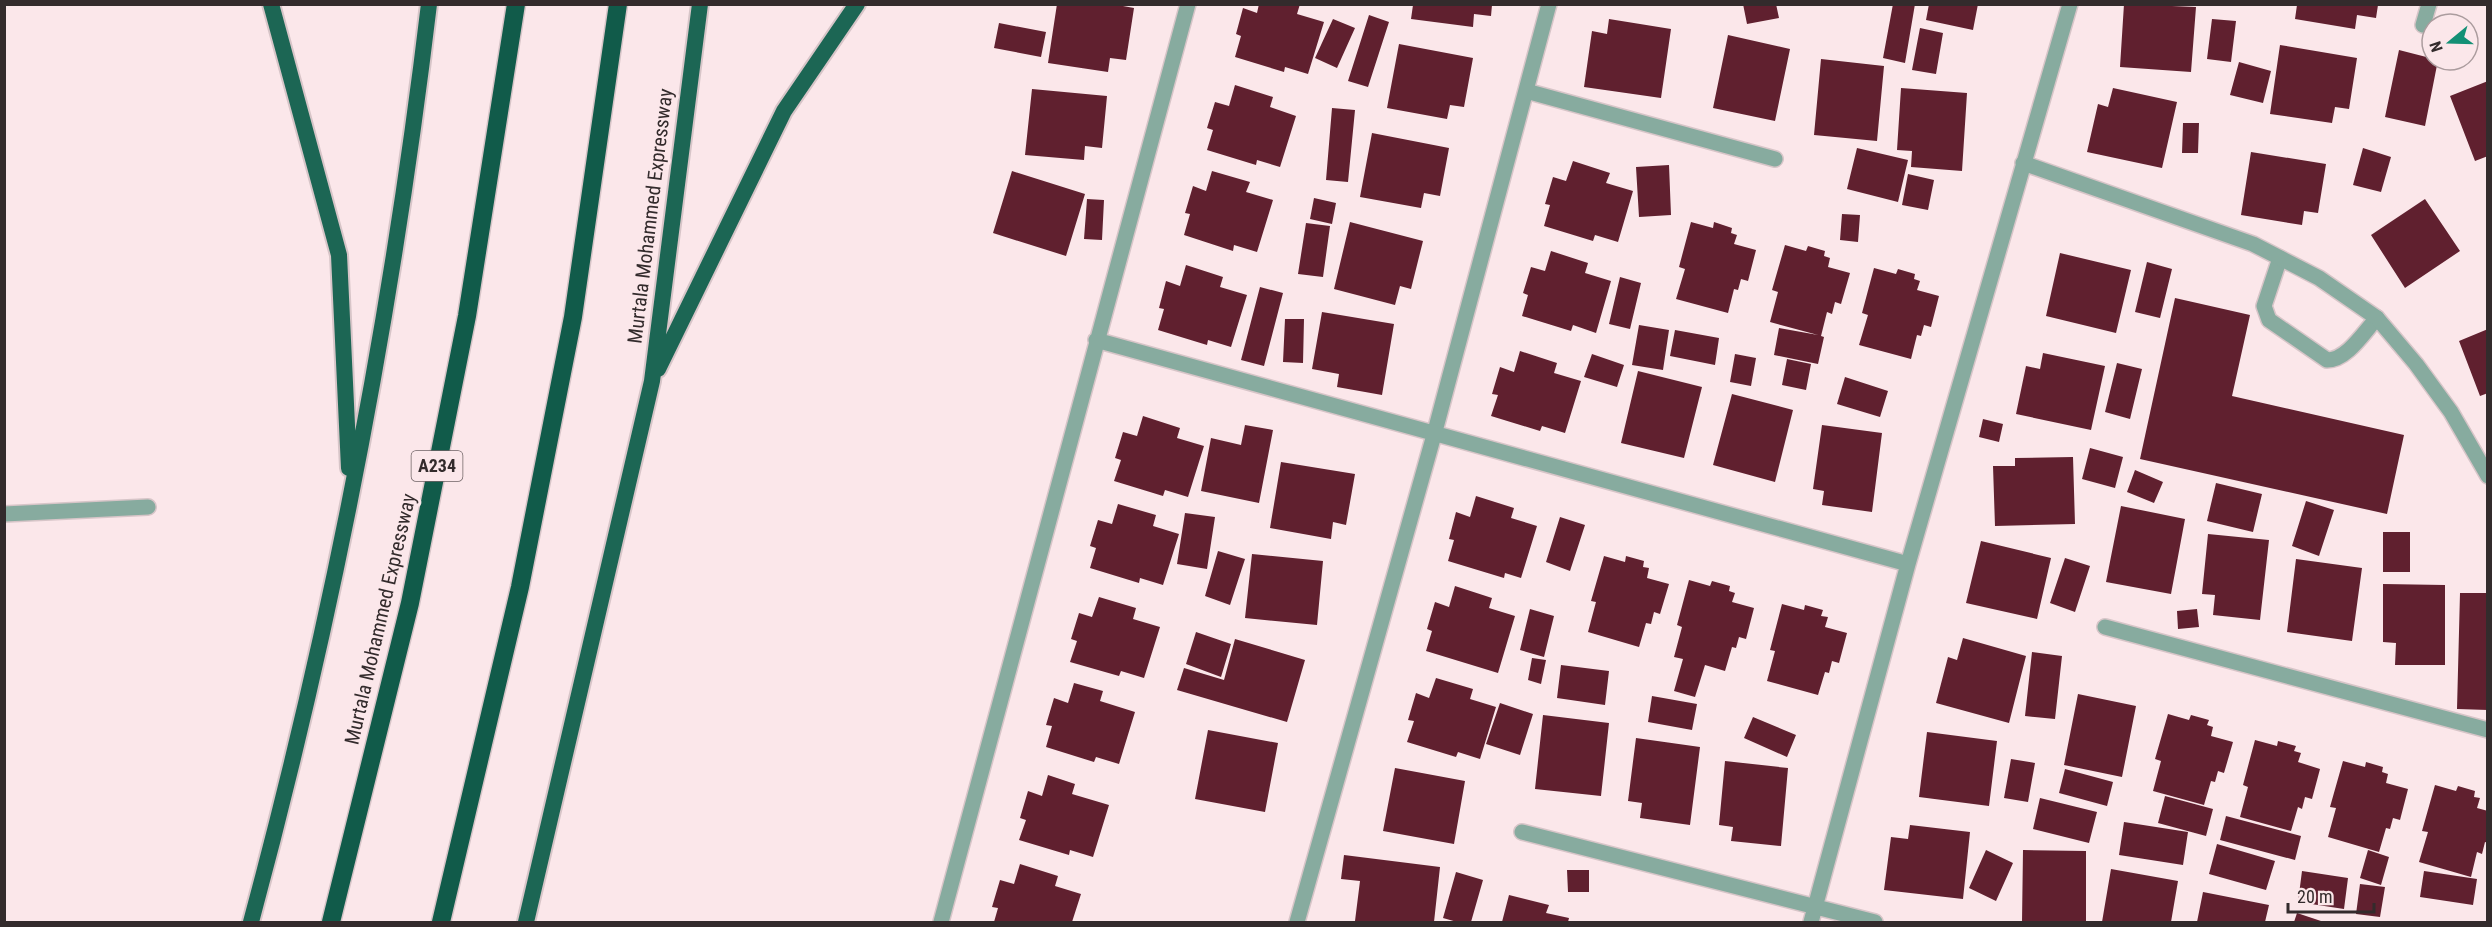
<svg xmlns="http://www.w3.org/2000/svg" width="2492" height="927" font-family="'Roboto Condensed',sans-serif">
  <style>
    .building { fill: #60202f }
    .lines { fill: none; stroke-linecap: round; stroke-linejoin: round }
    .service-casing { stroke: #d7c5c8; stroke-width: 18 }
    .minor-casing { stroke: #d7c5c8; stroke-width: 18 }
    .trunk-casing { stroke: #d7c5c8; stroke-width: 20 }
    .motorway-casing { stroke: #d7c5c8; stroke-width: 21 }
    .service { stroke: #87ab9f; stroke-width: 15 }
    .minor { stroke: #87ab9f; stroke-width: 15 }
    .trunk { stroke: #1c6654; stroke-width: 16 }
    .motorway { stroke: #115b4a; stroke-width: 18 }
    .labels { text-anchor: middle; stroke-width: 6; stroke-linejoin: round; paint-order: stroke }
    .shield { fill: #fbe7ea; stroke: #6f6365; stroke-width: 1.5 }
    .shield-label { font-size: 18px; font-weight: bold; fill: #332b2c }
    .street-label { font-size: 20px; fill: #332b2c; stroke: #fbe7ea }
  </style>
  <rect width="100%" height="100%" fill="#fbe7ea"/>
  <path class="building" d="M1057,4H1112L1134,8L1126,60L1110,58L1108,72L1048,63Z
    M1259,4H1300L1297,14L1324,22L1308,74L1285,67L1284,72L1235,57L1241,36L1236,34L1243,8L1257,13Z
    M1743,4H1776L1779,18L1747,24Z
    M1893,4H1915L1905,63L1883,58Z
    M1929,4H1978L1973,30L1926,20Z
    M2124,4L2196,7L2191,72L2120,67Z
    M1413,5H1492L1491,16L1474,14L1473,27L1411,19Z
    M2297,5H2378L2376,18L2357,15L2355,29L2295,19Z
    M1369,15L1389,22L1368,87L1348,81Z
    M1333,19L1355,28L1337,68L1315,58Z
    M1609,19L1671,29L1661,98L1584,87L1592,31L1607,34Z
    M2212,19L2236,21L2231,62L2207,59Z
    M999,23L1046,32L1041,57L994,48Z
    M1920,28L1943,33L1936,74L1912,70Z
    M1728,35L1790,49L1775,121L1713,108Z
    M1399,44L1473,58L1464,107L1450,105L1447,119L1387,108Z
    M2280,45L2357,58L2349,109L2335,107L2332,123L2270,114Z
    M2399,50L2438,60L2425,126L2385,117Z
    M1821,59L1884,66L1877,141L1814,135Z
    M2239,62L2271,71L2263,103L2230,95Z
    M2488,81V156L2475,161L2450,96Z
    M1235,85L1273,97L1270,107L1296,116L1280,167L1257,160L1256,165L1207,150L1213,130L1207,128L1215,102L1229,106Z
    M1901,88L1967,93L1962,171L1911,167L1912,151L1897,150Z
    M2113,88L2177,102L2162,168L2087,152L2098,104L2108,107Z
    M1032,89L1107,96L1102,148L1085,146L1084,160L1025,155Z
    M1332,108L1355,110L1348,182L1326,180Z
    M2183,123H2199L2198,153H2182Z
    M1372,133L1449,148L1440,196L1424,193L1421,208L1360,197Z
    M1857,148L1908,160L1898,202L1847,189Z
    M2363,148L2391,157L2381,192L2353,185Z
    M2251,152L2326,164L2318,213L2304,211L2302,225L2241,215Z
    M1573,161L1610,173L1606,183L1633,191L1618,242L1595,235L1593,241L1544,226L1550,205L1545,204L1553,177L1566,181Z
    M1669,165L1671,215L1639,217L1636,167Z
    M1012,171L1085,194L1066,256L993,233Z
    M1212,171L1250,182L1246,192L1273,200L1257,252L1234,245L1233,251L1184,235L1190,214L1185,213L1193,186L1206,191Z
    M1908,174L1934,180L1928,210L1902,205Z
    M1314,198L1336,203L1332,224L1310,219Z
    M1087,199L1104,200L1102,240L1084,239Z
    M2425,199L2460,251L2405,288L2371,235Z
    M1842,214L1860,215L1858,242L1840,240Z
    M1350,222L1423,241L1411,289L1400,286L1395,305L1334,289Z
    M1691,222L1713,228L1714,222L1732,228L1731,233L1737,235L1734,244L1756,250L1748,281L1741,279L1738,290L1734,289L1728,313L1676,299L1685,269L1679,267Z
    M1306,223L1330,226L1323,277L1298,274Z
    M1785,245L1806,251L1808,246L1825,251L1824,256L1830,258L1828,267L1850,273L1841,304L1835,302L1832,314L1827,312L1821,336L1824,337L1818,364L1774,355L1779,328L1818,335L1770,322L1778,292L1772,290Z
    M1551,251L1588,263L1585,273L1611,281L1596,333L1573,325L1571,331L1522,316L1528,295L1523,293L1531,267L1545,271Z
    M2060,253L2131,270L2116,333L2046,316Z
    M2147,262L2172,269L2160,318L2135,312Z
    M1186,265L1223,277L1220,287L1247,295L1231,347L1208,340L1207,345L1158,330L1164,309L1159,308L1166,281L1180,286Z
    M1874,268L1896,274L1898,269L1915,274L1914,279L1920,281L1917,290L1939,296L1931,327L1924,325L1921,336L1917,335L1911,359L1859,345L1868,315L1862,313Z
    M1620,277L1641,283L1630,329L1609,324Z
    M1260,287L1283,293L1264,366L1241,360Z
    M2175,298L2250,315L2232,396L2404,435L2387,514L2140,459Z
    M1322,312L1394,324L1382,395L1337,387L1339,374L1312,369Z
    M1285,319H1304L1303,363L1283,362Z
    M1639,325L1669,330L1663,370L1632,365Z
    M2488,329V393L2480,396L2459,341Z
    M1675,330L1719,338L1715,365L1670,356Z
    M1520,351L1557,363L1554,373L1581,381L1565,433L1542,426L1540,431L1491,416L1498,395L1492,394L1500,367L1514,372Z
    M2043,353L2105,366L2091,430L2016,414L2026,366L2040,369Z
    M1592,354L1624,365L1617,387L1584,377Z
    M1735,354L1756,358L1751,386L1730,382Z
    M1787,359L1811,364L1806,390L1782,385Z
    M2117,363L2142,369L2130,419L2105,412Z
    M1638,371L1702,387L1684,458L1621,443Z
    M1845,377L1888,391L1880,417L1837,404Z
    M1732,394L1793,410L1775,482L1713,465Z
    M1143,416L1180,428L1177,438L1204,446L1188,497L1165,490L1163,496L1114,481L1121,460L1115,458L1123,432L1137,436Z
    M1983,419L2003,424L1999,442L1979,437Z
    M1245,425L1273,430L1259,503L1201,491L1211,438L1241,445Z
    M1822,425L1882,433L1872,512L1822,505L1824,491L1813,489Z
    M2090,448L2123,457L2115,488L2082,479Z
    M2073,457L2075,524L1995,526L1993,466H2015V458Z
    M1281,462L1355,474L1346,525L1333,522L1331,539L1270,528Z
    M2135,470L2163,482L2154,503L2127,492Z
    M2216,483L2262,494L2253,532L2207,521Z
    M1476,496L1514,508L1511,518L1537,526L1521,578L1505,573L1504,578L1448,561L1454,540L1449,539L1456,512L1470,517Z
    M2306,501L2334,510L2319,556L2292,546Z
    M1118,504L1156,515L1153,526L1179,534L1163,585L1140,578L1139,583L1090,568L1096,548L1090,546L1098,520L1112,524Z
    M2121,506L2185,519L2171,594L2106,582Z
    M1185,513L1215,517L1207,569L1177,564Z
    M1560,517L1585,525L1570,571L1546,562Z
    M2383,532H2410V572H2383Z
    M2208,534L2269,540L2260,620L2213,615L2215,595L2202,594Z
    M1981,541L2051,558L2037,619L1966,603Z
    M1218,551L1245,559L1230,605L1205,596Z
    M1252,554L1323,561L1317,625L1245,618Z
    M1604,556L1625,562L1626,556L1644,561L1643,567L1649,568L1647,578L1669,584L1660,614L1654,612L1651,624L1646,623L1639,647L1588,632L1596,602L1591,601Z
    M2065,558L2090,566L2075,612L2050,603Z
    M2296,559L2362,568L2352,641L2287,632Z
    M1689,580L1710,586L1712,581L1730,586L1729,591L1735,593L1732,602L1754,608L1746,639L1739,637L1736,648L1732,647L1725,671L1705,665L1695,697L1674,691L1683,659L1674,657L1682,627L1677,625Z
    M2383,584L2445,585V665H2395L2396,643L2383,642Z
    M1455,586L1492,598L1489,608L1515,616L1498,673L1426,651L1432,631L1427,629L1435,602L1449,607Z
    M2460,593H2488V710L2457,709Z
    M1099,597L1136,608L1133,619L1160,627L1144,678L1121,671L1119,676L1070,662L1077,641L1071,639L1079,613L1092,617Z
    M1782,604L1804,610L1805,605L1823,610L1821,616L1828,617L1825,627L1847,633L1839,663L1832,661L1829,673L1825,672L1818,695L1767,681L1775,651L1770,650Z
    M1530,609L1554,616L1544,657L1520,650Z
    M2197,609L2199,627L2178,629L2177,611Z
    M1196,632L1231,644L1221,677L1186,664Z
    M1963,638L2026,656L2009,723L1936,703L1948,657L1957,660Z
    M1235,639L1305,660L1287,722L1177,690L1184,668L1224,680Z
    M2032,652L2062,656L2055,719L2025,716Z
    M1532,658L1546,660L1541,684L1528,680Z
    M1561,665L1609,671L1605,705L1557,698Z
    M1436,678L1473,689L1470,699L1496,707L1480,759L1458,752L1456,757L1407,742L1414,721L1408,720L1416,693L1429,698Z
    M1074,683L1103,691L1100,701L1135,712L1119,764L1096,757L1094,762L1046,747L1052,726L1046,725L1054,698L1068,703Z
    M2078,694L2136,706L2122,777L2064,765Z
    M1652,696L1697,704L1692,730L1648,722Z
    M1500,703L1533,714L1520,755L1486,744Z
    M2168,714L2189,720L2191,715L2209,720L2207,725L2213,727L2211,736L2233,742L2224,773L2218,771L2215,782L2211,781L2204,805L2153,791L2161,761L2155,759Z
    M1543,715L1609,723L1601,796L1535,789Z
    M1753,717L1796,735L1787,757L1744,738Z
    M1208,730L1278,743L1265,812L1195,799Z
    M1927,732L1997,741L1989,806L1919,797Z
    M1636,738L1700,747L1690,825L1640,818L1642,803L1628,801Z
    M2255,740L2277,746L2278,741L2296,746L2294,751L2301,753L2298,762L2320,769L2312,799L2305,797L2302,809L2298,807L2291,831L2240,817L2248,787L2243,785Z
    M2011,759L2035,763L2028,802L2004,798Z
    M1725,761L1788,768L1781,846L1731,841L1733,827L1719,825Z
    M2343,761L2365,767L2366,762L2383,767L2382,772L2388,774L2386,783L2408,789L2400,820L2393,818L2390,829L2386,828L2379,852L2328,837L2336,808L2330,807Z
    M1395,768L1465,781L1454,844L1383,831Z
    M2065,769L2113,782L2107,806L2059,793Z
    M1048,775L1075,784L1072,794L1109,805L1093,857L1070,850L1069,855L1019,840L1026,820L1020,818L1028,791L1042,796Z
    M2435,785L2456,791L2458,786L2475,791L2474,797L2480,798L2477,808L2488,811V843L2485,842L2482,854L2477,852L2471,877L2419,862L2428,832L2422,831Z
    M2165,796L2213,809L2206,836L2158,823Z
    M2040,798L2097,812L2089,843L2033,829Z
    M2226,816L2301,836L2295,860L2220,840Z
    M2124,822L2188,832L2183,865L2119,855Z
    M1910,825L1970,832L1963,899L1884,890L1891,837L1908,839Z
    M2217,844L2275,861L2266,890L2209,874Z
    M1986,850L2013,863L1996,901L1969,888Z
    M2023,850L2086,851V922H2022Z
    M2368,850L2389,857L2381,885L2360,878Z
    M1344,855L1440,867L1434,922L1355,921L1360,881L1341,879Z
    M1020,864L1058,876L1055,886L1081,894L1072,922H994L998,908L992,907L1000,880L1014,884Z
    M2111,869L2178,881L2171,922H2102Z
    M1567,870H1589V892H1568Z
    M2302,871L2348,878L2344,909L2298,902Z
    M2424,871L2477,879L2473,905L2420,897Z
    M1456,872L1483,880L1471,922H1457L1443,918Z
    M2360,884L2385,887L2380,917L2356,914Z
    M2203,892L2269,905L2265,922H2197Z
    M1509,895L1549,905L1546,913L1569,918L1568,922H1502Z
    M2297,913L2324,922H2294Z"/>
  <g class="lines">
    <defs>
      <path id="service" d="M2280,258L2264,306L2269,320L2327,360C2347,360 2364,332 2377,318"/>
      <path id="minor" d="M2423,25L2429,4
        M1526,91L1775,159
        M2023,163L2253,244L2319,278L2377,318L2416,364L2451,412L2488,476
        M1096,340L1908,564
        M4,514L148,507
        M2105,627L2488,730
        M1522,832L1875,922
        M941,922L1188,4
        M1297,922L1434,435L1549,4
        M1811,922L1908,564L2070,4"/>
      <path id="trunk" d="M271,4L339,255L349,468
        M658,369L784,111L857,4
        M251,922C332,622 392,314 429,4
        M526,922L652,381L700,4"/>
      <path id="motorway" d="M331,922L410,603L467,316L516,4
        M441,922L520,587L573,317L618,4"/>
    </defs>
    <use href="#service" class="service-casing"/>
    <use href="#minor" class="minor-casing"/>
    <use href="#trunk" class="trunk-casing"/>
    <use href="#motorway" class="motorway-casing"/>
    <use href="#service" class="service"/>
    <use href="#minor" class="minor"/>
    <use href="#trunk" class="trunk"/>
    <use href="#motorway" class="motorway"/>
  </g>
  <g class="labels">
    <rect class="shield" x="411.5" y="451" width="51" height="30" rx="4.5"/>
    <g class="shield-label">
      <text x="437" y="472">A234</text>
    </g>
    <g class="street-label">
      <text transform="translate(650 216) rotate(-83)" y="7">Murtala Mohammed Expressway</text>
      <text transform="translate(380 619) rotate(-77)" y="7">Murtala Mohammed Expressway</text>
    </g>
  </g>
  <rect width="2492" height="927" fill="none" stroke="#332b2c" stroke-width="12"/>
  <g transform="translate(2450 42) rotate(251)"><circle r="28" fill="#fbe7ea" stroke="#ab9c9e" stroke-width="1.5"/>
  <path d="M0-4.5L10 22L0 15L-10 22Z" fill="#139075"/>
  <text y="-9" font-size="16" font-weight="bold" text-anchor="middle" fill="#332b2c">N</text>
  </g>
  <path d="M2288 903v9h86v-9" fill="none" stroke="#332b2c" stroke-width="3"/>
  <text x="2297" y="903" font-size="18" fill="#332b2c" stroke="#fbe7ea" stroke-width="4.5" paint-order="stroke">20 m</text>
</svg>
